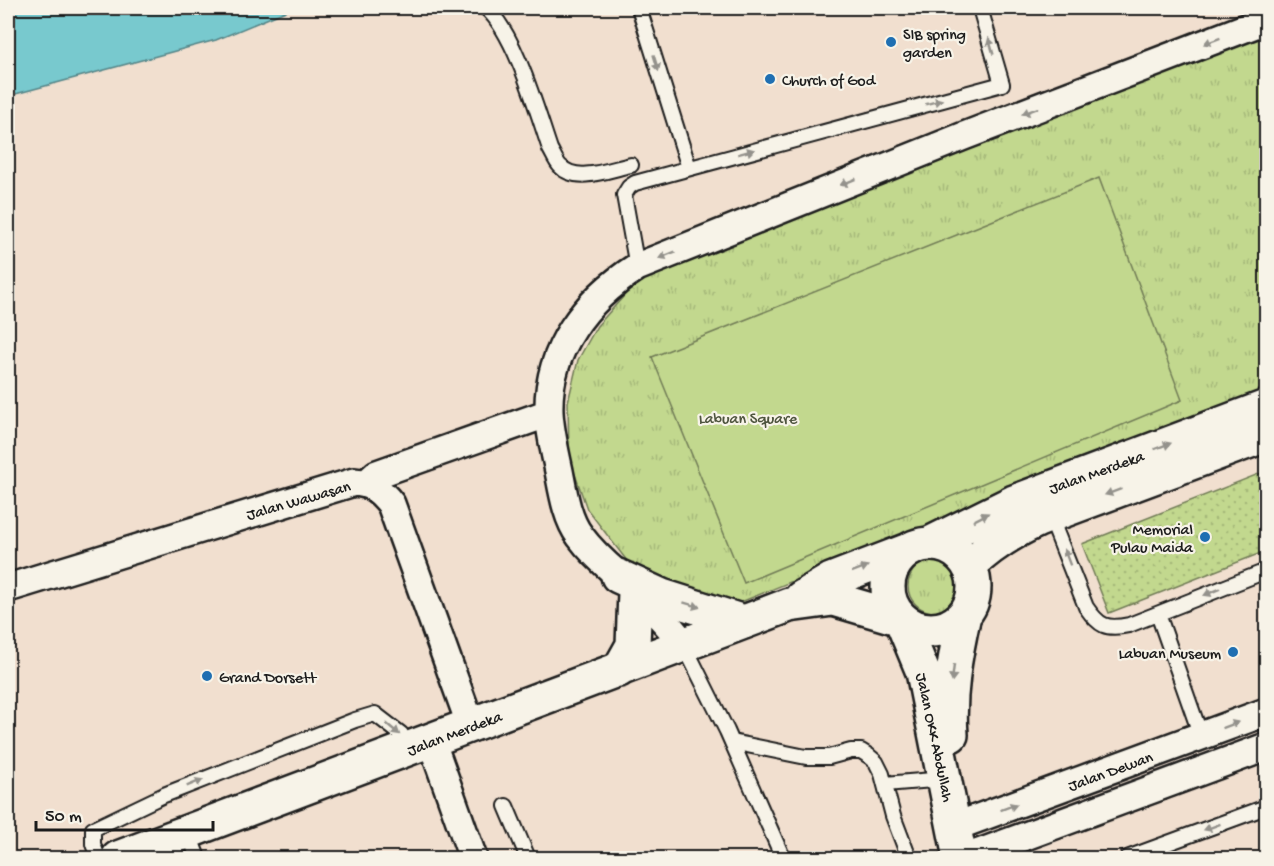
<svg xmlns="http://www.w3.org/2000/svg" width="1274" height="866" font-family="'Gochi Hand',sans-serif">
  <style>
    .grass { fill: url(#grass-tufts); stroke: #6f7a55; stroke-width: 1.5 }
    .garden { fill: url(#garden-dots); stroke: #6f7a55; stroke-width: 1.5 }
    .pitch { fill: #c2d88e; stroke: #6f7a55; stroke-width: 1.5 }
    .water { fill: #78c9ce; stroke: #538487; stroke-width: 1.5 }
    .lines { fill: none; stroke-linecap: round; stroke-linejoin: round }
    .lane-casing { stroke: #1c1c1c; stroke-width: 18 }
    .street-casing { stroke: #1c1c1c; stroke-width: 32 }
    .secondary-casing { stroke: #1c1c1c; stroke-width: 38 }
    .lane { stroke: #f7f3e8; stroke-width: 14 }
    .street { stroke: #f7f3e8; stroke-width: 27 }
    .secondary { stroke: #f7f3e8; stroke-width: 33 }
    .oneway { fill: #94928c }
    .poi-dot { fill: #1f6fb2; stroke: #f7f3e8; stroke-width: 2 }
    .labels { text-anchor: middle; stroke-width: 4.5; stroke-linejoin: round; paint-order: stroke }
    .poi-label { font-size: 16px; fill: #1c1c1c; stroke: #f7f3e8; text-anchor: start }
    .park-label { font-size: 16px; fill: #4e543e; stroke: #f7f3e8 }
    .street-label { font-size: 16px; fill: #1c1c1c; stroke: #f7f3e8 }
  </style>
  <defs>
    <pattern id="grass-tufts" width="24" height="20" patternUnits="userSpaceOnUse" patternTransform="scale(1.5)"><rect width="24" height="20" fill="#c2d88e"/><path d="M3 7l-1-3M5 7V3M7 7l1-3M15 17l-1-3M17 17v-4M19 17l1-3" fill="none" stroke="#a6b97a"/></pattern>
    <pattern id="garden-dots" width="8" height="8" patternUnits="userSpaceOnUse" patternTransform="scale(1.5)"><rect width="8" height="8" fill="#c2d88e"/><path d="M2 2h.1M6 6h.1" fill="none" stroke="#a6b97a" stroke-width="1.8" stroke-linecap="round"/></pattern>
  </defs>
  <rect width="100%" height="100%" fill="#f1dfcf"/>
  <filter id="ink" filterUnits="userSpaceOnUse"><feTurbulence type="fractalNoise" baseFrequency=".0167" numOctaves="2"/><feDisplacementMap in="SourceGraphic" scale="12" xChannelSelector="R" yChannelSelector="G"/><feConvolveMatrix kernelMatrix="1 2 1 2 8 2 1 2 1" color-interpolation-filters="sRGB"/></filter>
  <g filter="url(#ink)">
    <path class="grass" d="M1266,32V389L731,606L658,601L587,509L569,457L568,402L578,360L597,326L632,287L647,276Z
      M908 586a26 26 0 1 1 52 0a26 26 0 1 1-52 0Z"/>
    <path class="garden" d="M1266,471V551L1109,613L1082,544Z"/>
    <path class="pitch" d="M1099,178L1182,400L744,583L652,357Z"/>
    <path class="water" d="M8,8H293L216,40L8,96Z"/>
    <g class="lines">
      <defs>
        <path id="lane" d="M486,8C515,33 537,111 550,149C553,154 556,162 560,166C576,184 611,169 631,165
          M639,8L689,168
          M637,267L624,195L629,187L635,183L1002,84L980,8
          M1050,516L1086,607C1099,626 1106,630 1129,625L1266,571
          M1158,614L1201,736
          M684,645L727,731L783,858
          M732,742L806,757H829L851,751H861L869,756L876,762L882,774L893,816L909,858
          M885,784L945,779
          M506,806L528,858
          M188,832L198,858
          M98,858L93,844V829L164,795L355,720L375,714L401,734L407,749
          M1127,858L1266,807"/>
        <path id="street" d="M367,483L377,474L549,413
          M8,588L354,482C371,483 380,490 391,504L471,726
          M684,645C665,619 641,597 618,575C604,563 591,551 580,536C567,519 563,492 559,471C555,452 550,432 549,412C547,349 586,300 637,267L964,136L1266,20
          M431,740L473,858
          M954,827L1266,712
          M974,855L1266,747"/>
        <path id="secondary" d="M929,544L1014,502L1266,407
          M888 587a43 43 0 1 1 86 0a43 43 0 1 1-86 0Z
          M969,566C990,546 1012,532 1038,520L1266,435
          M618,576L662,596L744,622
          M801,598L831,580L909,550
          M619,670L633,645L635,592
          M951,735C948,694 955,655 964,615
          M118,858L789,605L833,599L901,619L923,672L960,858"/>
      </defs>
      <use href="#lane" class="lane-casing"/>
      <use href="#street" class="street-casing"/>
      <use href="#secondary" class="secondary-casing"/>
      <use href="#lane" class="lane"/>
      <use href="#street" class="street"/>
      <use href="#secondary" class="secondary"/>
    </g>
    <defs><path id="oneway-solid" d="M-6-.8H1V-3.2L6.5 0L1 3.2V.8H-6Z" transform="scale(1.5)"/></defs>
    <g class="oneway">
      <use href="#oneway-solid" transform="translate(1212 41) rotate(159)"/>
      <use href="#oneway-solid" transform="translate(991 46) rotate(-106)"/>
      <use href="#oneway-solid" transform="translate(656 63) rotate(73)"/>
      <use href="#oneway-solid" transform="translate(934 102) rotate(-15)"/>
      <use href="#oneway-solid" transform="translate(1030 111) rotate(159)"/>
      <use href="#oneway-solid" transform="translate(746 152) rotate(-15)"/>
      <use href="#oneway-solid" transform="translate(848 182) rotate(158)"/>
      <use href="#oneway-solid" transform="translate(667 255) rotate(158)"/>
      <use href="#oneway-solid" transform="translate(1163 446) rotate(-20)"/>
      <use href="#oneway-solid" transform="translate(1113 492) rotate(160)"/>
      <use href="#oneway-solid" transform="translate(981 517) rotate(-27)"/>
      <use href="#oneway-solid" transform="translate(1067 557) rotate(-111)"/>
      <use href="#oneway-solid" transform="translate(860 569) rotate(-21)"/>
      <use href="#oneway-solid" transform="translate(1212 592) rotate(158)"/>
      <use href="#oneway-solid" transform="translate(692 605) rotate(17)"/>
      <use href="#oneway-solid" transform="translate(953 673) rotate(97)"/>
      <use href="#oneway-solid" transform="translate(1231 725) rotate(-20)"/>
      <use href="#oneway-solid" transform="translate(393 729) rotate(40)"/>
      <use href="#oneway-solid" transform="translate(195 783) rotate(-22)"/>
      <use href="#oneway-solid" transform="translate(1009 807) rotate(-20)"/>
      <use href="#oneway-solid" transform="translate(1212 827) rotate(160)"/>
    </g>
  </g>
  <g class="poi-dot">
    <circle cx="891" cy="42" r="6"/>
    <circle cx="770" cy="79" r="6"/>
    <circle cx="1205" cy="537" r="6"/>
    <circle cx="1233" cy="652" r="6"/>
    <circle cx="207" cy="676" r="6"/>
  </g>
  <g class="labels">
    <g class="poi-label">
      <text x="903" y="39">SIB spring<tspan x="903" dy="18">garden</tspan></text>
      <text x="782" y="85">Church of God</text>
      <text x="1193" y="534" text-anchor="end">Memorial<tspan x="1193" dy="18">Pulau Maida</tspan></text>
      <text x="1221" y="658" text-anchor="end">Labuan Museum</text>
      <text x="219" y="682">Grand Dorsett</text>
    </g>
    <g class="park-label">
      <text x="748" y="423">Labuan Square</text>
    </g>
    <g class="street-label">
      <text transform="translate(1096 471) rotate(-20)" y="6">Jalan Merdeka</text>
      <text transform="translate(298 499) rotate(-16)" y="6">Jalan Wawasan</text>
      <text transform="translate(454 732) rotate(-21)" y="6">Jalan Merdeka</text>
      <text transform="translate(936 737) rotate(78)" y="6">Jalan OKK Abdullah</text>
      <text transform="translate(1110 770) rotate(-20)" y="6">Jalan Dewan</text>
    </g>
  </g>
  <rect width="1274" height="866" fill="none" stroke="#f7f3e8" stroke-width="30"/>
  <rect x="15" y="15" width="1244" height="836" fill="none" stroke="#1c1c1c" stroke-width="2" filter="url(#ink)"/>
  <path d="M36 821v9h177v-9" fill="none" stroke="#1c1c1c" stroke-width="3"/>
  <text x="45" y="821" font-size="18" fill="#1c1c1c" stroke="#f7f3e8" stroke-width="4.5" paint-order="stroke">50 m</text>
</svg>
